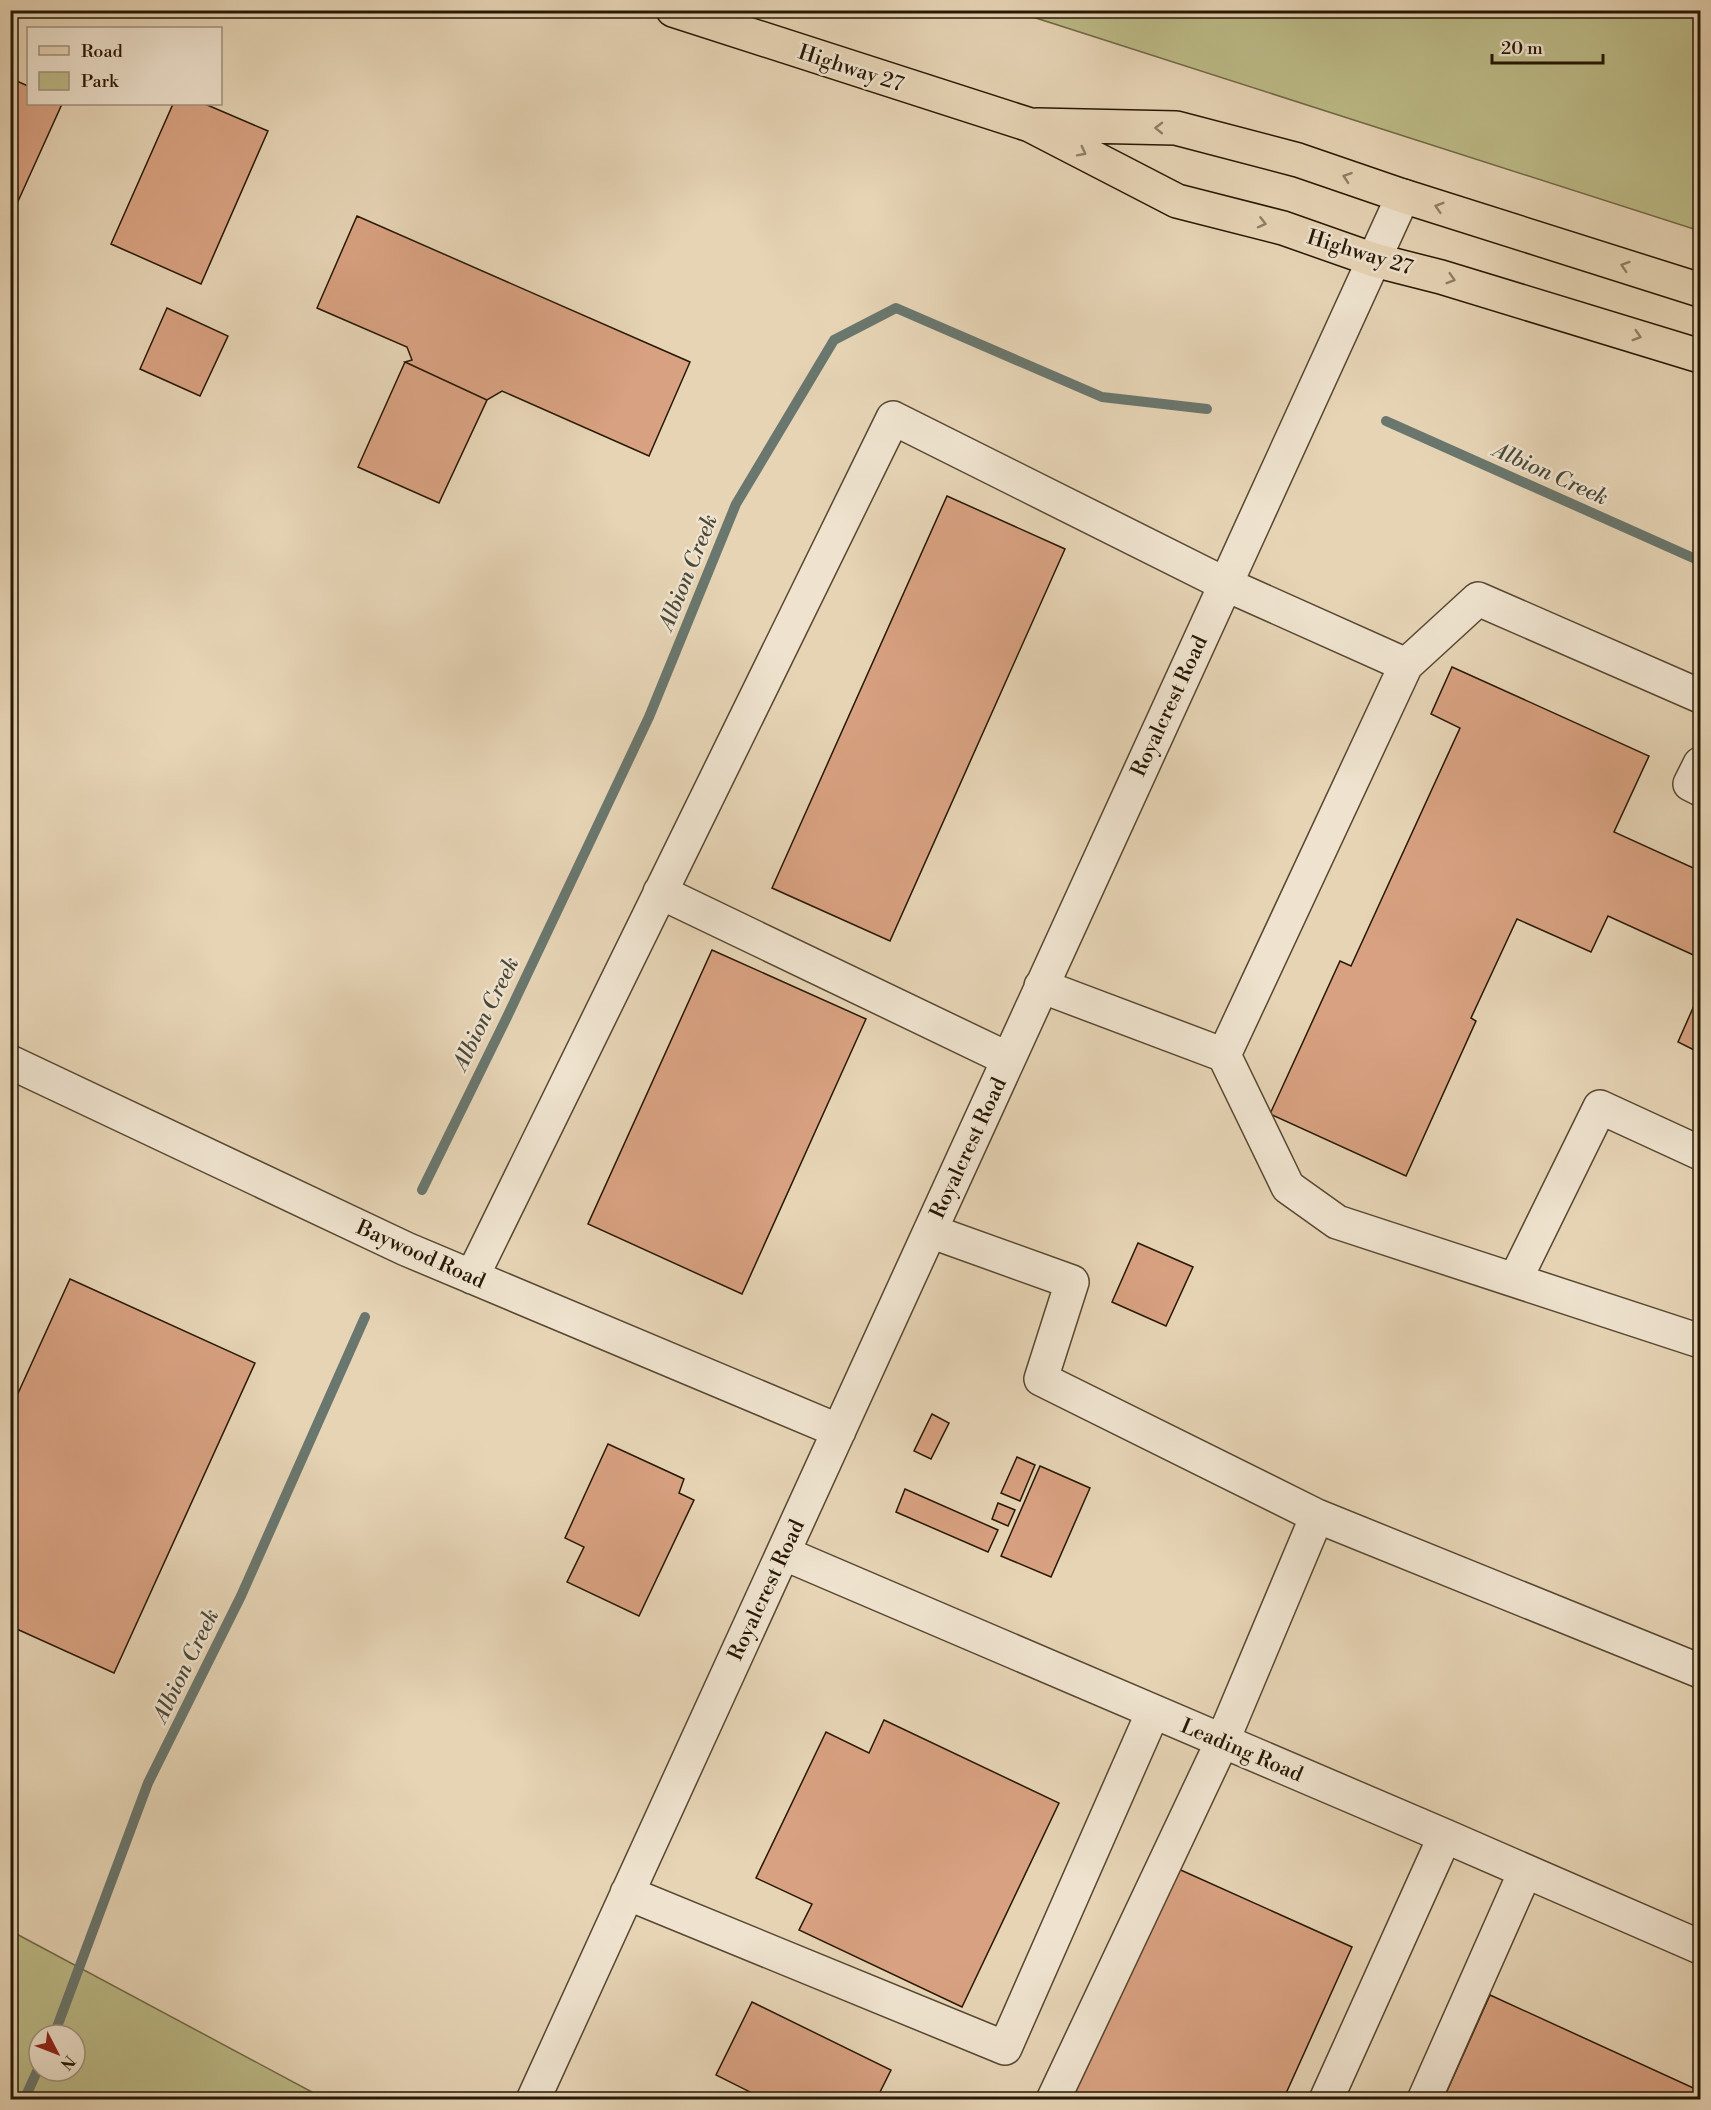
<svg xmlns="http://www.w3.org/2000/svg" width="1711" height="2110" font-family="'Libre Bodoni',serif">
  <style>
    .green { fill: #bcbb88; stroke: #726a46; stroke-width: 1.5; fill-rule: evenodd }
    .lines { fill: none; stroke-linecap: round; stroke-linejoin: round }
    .stream { stroke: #6a776e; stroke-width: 10 }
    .building { fill: #d8a181; stroke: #271804; stroke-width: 1.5 }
    .minor-casing { stroke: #574730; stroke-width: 36 }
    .major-casing { stroke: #271804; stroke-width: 36 }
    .minor { stroke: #efe3cf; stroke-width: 33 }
    .major { stroke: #e6d4b5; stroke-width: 33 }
    .oneway { stroke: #907f65 }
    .labels { text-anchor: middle; stroke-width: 5; stroke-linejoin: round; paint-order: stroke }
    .street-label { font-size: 21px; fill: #271804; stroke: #efe3cf }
    .water-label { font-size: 22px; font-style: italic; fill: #494839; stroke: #efe3cf }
  </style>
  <rect width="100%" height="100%" fill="#e6d4b5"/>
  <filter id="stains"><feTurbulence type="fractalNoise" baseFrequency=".00333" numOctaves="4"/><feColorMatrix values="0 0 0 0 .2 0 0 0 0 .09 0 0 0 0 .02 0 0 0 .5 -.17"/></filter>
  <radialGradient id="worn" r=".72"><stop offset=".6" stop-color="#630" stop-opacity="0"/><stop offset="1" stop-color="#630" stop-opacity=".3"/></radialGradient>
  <path class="green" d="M1014,11H1700V231Z
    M11,1931L325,2099H11ZM39,2035H75V2071H39Z"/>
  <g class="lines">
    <path class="stream" d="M1386,421L1700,561
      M422,1190L507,1017L649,717L736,504L834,340L896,308L1102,397L1207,409
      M54,2035L148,1783L241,1596L365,1317
      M24,2100L39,2067"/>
  </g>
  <path class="building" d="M10,78L28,86V104H62L10,219Z
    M173,104H205L268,131L201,284L111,244Z
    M357,216L690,362L649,456L502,391L487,400L405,362L412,360L407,347L317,308Z
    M167,308L228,336L200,396L140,369Z
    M405,362L487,400L439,503L358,467Z
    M947,496L1065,549L890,941L772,888Z
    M1452,667L1649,756L1614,832L1700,871V958L1608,916L1591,952L1517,919L1471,1018L1476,1021L1406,1176L1270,1114L1340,961L1351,966L1460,728L1431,714Z
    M712,950L866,1019L742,1294L588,1224Z
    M1700,992V1053L1678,1042Z
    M1138,1243L1193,1267L1166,1326L1112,1302Z
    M70,1279L255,1363L114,1673L10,1626V1411Z
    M932,1414L949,1423L931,1459L914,1451Z
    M608,1444L684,1479L679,1493L694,1500L639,1616L567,1582L584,1547L565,1538Z
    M1017,1457L1035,1465L1020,1501L1001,1493Z
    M1040,1466L1090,1488L1051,1577L1001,1556Z
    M905,1489L998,1530L988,1552L896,1512Z
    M998,1503L1015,1510L1008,1526L992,1519Z
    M884,1720L1059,1803L962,2007L799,1930L812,1904L756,1878L826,1732L869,1753Z
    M1174,1867L1352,1947L1283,2100H1068Z
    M1490,1995L1700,2091V2100H1443Z
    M752,2002L891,2070L876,2100H766L716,2075Z"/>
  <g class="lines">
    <defs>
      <path id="minor" d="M1406,665L1478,599L1700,696
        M1700,764L1690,784L1700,789
        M660,892L1008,1059
        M1224,1055L1288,1187L1337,1222L1700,1341
        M10,1062L406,1249L839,1431
        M930,1231L1072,1282L1041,1379L1317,1516
        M472,1277L893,418L1225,584L1406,665L1224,1055L1041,986
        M1515,1280L1600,1107L1700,1153
        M783,1553L1445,1836L1700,1947
        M627,1893L1005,2048L1153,1712
        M533,2100L1403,196
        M1053,2100L1222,1742L1317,1516L1700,1671
        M1326,2100L1445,1836
        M1424,2100L1525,1872"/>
      <path id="major" d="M673,10L1030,125L1177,201L1283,228L1374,260L1441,277L1700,356
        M1037,125L1176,128L1298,160L1403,196L1700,290"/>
    </defs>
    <use href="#minor" class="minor-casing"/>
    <use href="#major" class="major-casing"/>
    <use href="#minor" class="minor"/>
    <use href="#major" class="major"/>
  </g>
  <defs><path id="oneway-chevron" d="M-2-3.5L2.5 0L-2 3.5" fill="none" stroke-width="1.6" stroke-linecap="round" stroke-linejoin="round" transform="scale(1.5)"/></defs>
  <g class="oneway">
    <use href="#oneway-chevron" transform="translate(1159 128) rotate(-179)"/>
    <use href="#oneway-chevron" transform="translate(1082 152) rotate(27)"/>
    <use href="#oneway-chevron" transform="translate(1347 177) rotate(-161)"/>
    <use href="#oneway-chevron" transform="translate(1439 207) rotate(-163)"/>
    <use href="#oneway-chevron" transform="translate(1262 223) rotate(14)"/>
    <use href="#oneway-chevron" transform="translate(1625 266) rotate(-162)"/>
    <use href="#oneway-chevron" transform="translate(1451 279) rotate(17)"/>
    <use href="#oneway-chevron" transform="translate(1637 336) rotate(17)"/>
  </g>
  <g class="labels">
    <g class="street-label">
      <text transform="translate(851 68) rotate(18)" y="7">Highway 27</text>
      <text transform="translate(1360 252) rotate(17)" y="7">Highway 27</text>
      <text transform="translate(1169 706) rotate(-65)" y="7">Royalcrest Road</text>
      <text transform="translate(968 1148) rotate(-65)" y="7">Royalcrest Road</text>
      <text transform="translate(421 1254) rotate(24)" y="7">Baywood Road</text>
      <text transform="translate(766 1590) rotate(-65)" y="7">Royalcrest Road</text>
      <text transform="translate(1242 1750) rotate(23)" y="7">Leading Road</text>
    </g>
    <g class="water-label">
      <text transform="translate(1551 473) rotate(24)" y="8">Albion Creek</text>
      <text transform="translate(687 572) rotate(-68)" y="8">Albion Creek</text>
      <text transform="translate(485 1013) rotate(-64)" y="8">Albion Creek</text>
      <text transform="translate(185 1665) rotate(-64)" y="8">Albion Creek</text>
    </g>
  </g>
  <rect width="1711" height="2110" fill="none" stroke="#e6d4b5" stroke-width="36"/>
  <rect x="12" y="12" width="1687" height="2086" fill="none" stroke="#271804" stroke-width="3"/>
  <rect x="18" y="18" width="1675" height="2074" fill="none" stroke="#271804" stroke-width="1.5"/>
  <rect x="27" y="27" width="195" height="78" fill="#efe3cf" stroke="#9f927e" stroke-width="1.5"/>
  <rect x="39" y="46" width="30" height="9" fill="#e6d4b5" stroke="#9f927e" stroke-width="1.5"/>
  <text x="81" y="57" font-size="18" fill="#271804">Road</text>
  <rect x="39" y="72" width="30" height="18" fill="#bcbb88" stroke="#9f927e" stroke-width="1.5"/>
  <text x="81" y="87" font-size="18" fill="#271804">Park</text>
  <g transform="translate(57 2053) rotate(132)"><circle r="28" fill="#efe3cf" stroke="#9f927e" stroke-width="1.5"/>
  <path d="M0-4.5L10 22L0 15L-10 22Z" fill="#8f2418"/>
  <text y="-9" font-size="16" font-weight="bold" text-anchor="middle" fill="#271804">N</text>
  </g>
  <path d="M1492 54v9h111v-9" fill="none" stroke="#271804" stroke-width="3"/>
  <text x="1501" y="54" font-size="18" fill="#271804" stroke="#efe3cf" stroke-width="4.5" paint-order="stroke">20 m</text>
  <rect width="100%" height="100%" filter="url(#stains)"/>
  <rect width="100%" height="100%" fill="url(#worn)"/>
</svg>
